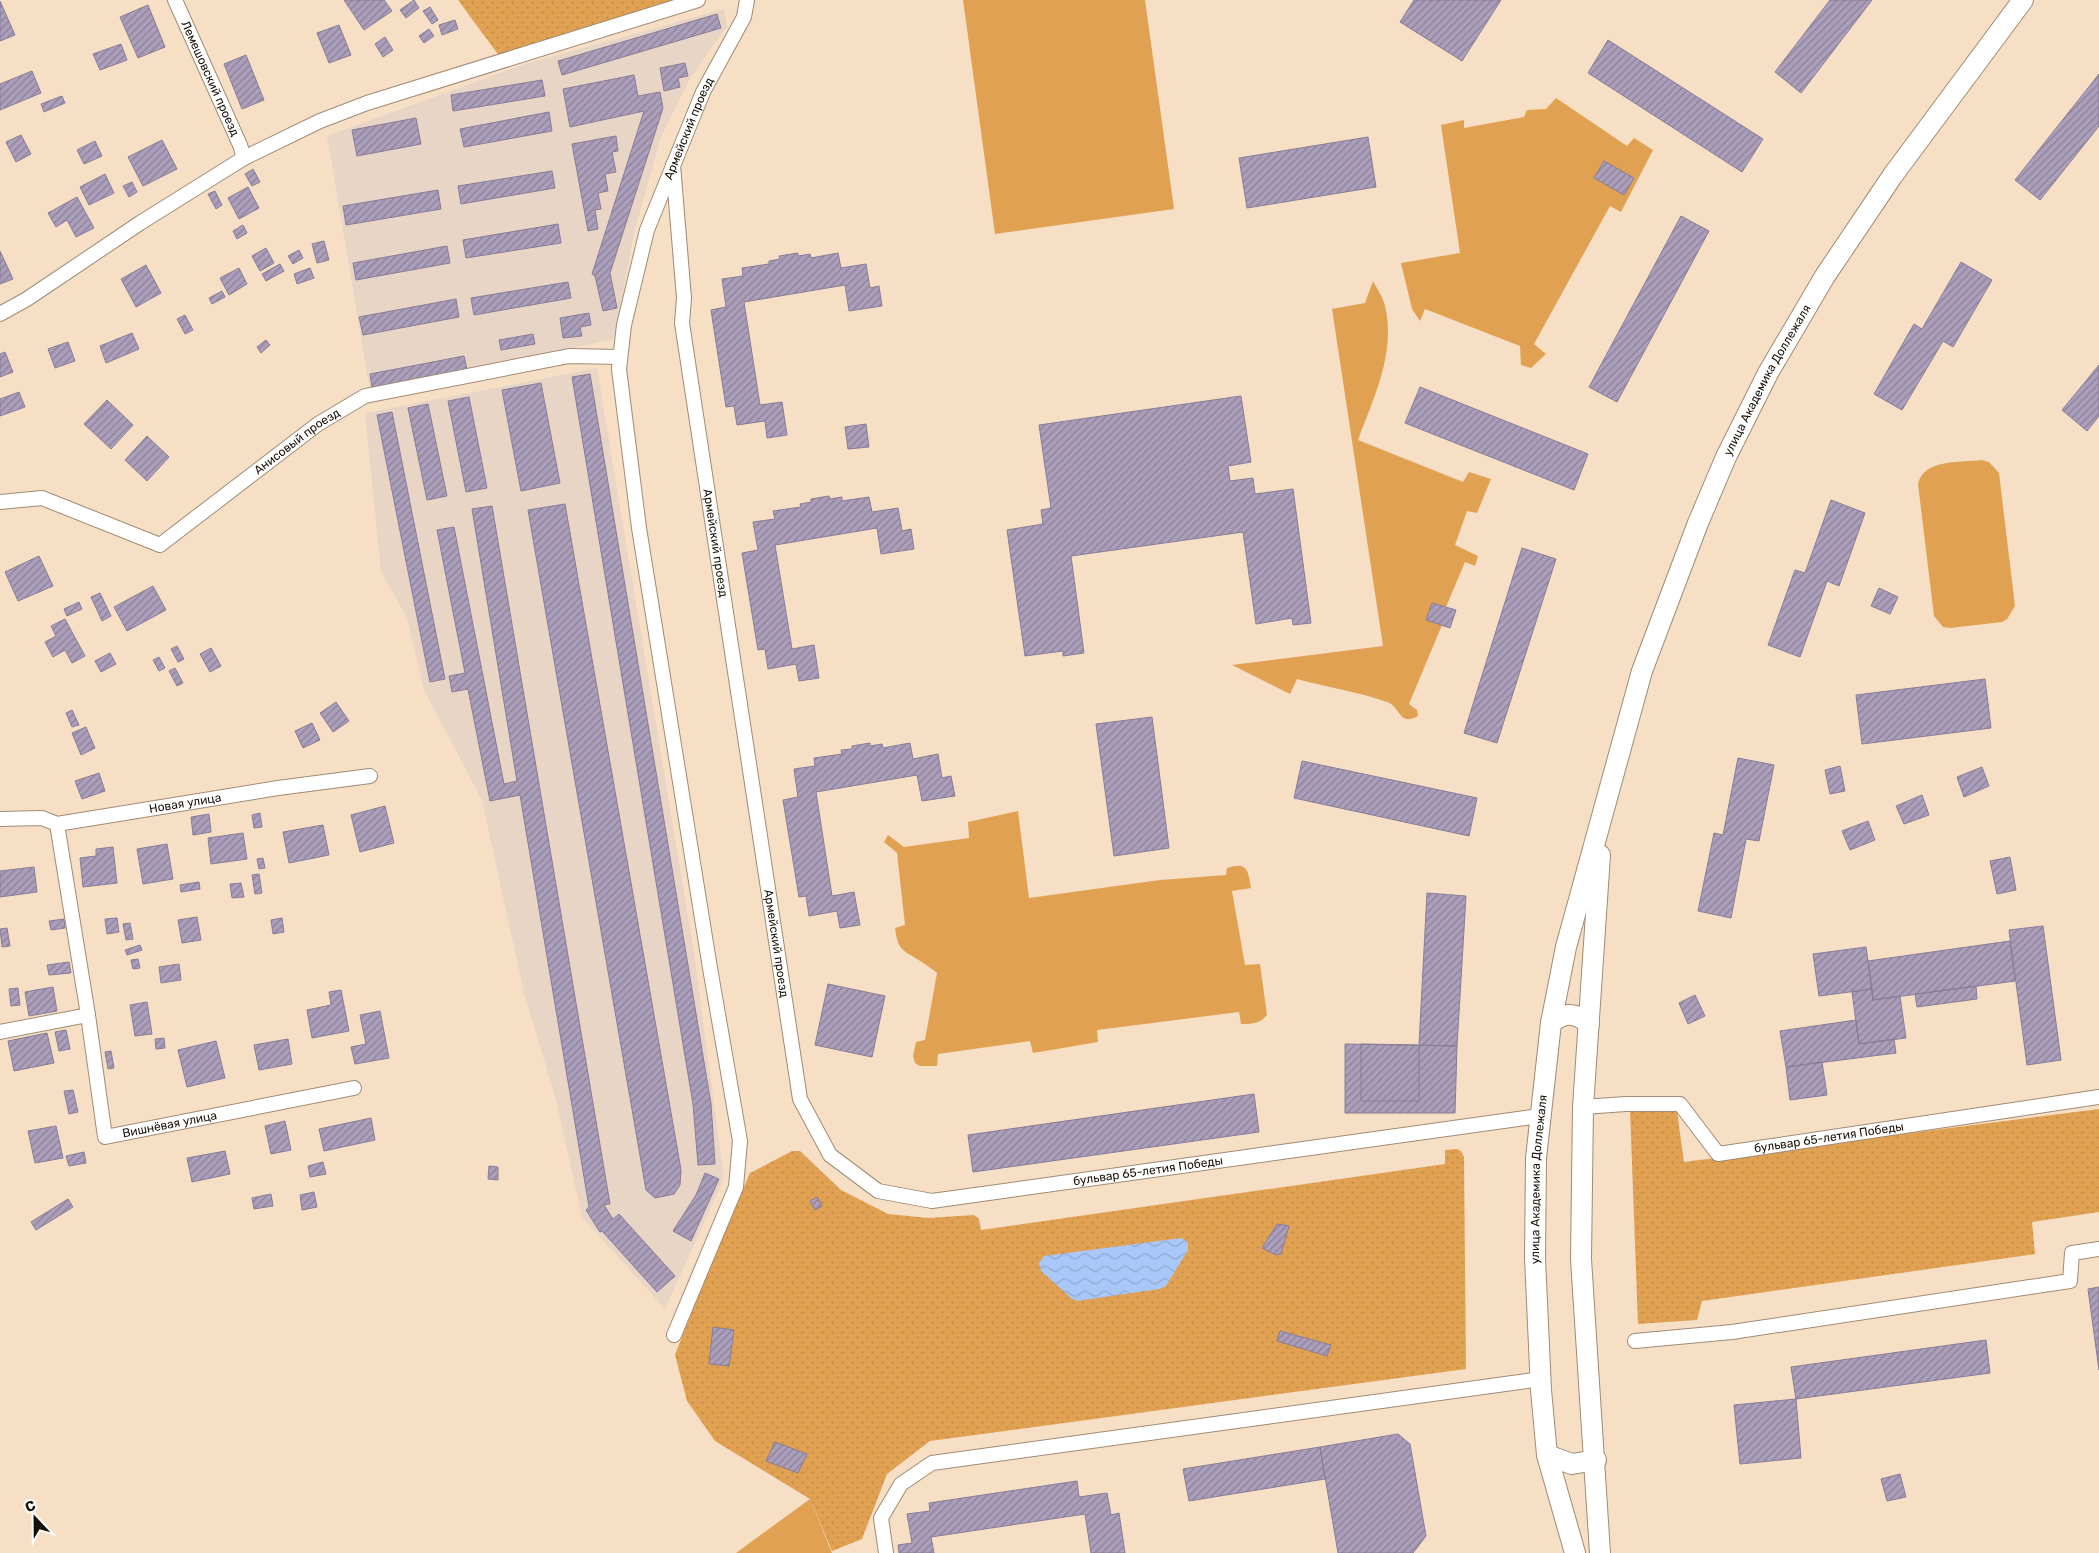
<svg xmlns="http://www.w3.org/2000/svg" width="2099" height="1553" font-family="Rubik,sans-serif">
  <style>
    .industrial { fill: #e9d5c6 }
    .grass { fill: #e1a152 }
    .park { fill: url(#park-dots) }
    .water { fill: url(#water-waves) }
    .building { fill: url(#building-hatch); stroke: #887c97 }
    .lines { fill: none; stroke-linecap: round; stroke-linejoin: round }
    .street-casing { stroke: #a08b74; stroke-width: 16 }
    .secondary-casing { stroke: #a08b74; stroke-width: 22 }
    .street { stroke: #fff; stroke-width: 14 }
    .secondary { stroke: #fff; stroke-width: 20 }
    .labels { text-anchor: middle; stroke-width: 5; stroke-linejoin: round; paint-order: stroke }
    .street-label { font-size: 12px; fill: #181108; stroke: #fff }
  </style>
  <defs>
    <pattern id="park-dots" width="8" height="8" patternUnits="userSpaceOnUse" patternTransform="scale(1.25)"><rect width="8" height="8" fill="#e1a152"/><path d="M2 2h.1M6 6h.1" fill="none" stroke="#c08a46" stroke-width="1.8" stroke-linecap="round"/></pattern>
    <pattern id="water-waves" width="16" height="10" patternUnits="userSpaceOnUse" patternTransform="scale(1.25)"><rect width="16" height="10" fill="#a9c7f8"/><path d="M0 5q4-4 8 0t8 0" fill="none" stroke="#91aad3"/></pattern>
    <pattern id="building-hatch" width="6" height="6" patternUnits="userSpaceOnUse" patternTransform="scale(1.25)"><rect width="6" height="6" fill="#ab9fbb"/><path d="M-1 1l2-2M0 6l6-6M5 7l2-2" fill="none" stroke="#8a8096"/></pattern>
  </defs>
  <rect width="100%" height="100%" fill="#f6dfc5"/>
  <path class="industrial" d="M724,9L727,26L689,80L661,137L634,233L614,339L370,391L327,136L525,64Z
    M597,368L693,946L724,1178L665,1309L582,1217L555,1096L524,993L482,800L424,690L407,618L381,571L365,413Z"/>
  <path class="grass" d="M963,0H1145L1174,209L995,234Z
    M1556,98L1627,146L1634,138L1653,150L1621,212L1610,206L1534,344L1546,354L1531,368L1521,365L1520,346L1425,309L1420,321L1412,309L1401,263L1460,253L1441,125L1464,120V128L1524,117L1527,110L1546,109Z
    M1373,281C1377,289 1383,297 1385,306C1396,353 1374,397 1358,440L1463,482L1469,472L1491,479L1477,513L1467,511L1455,545L1478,556L1475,566L1465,562L1446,607L1432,603L1427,620L1442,625L1409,704L1417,710L1418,716C1399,727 1401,707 1387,702C1359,692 1326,687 1297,679L1290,694L1232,665L1383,646L1332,309L1365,303Z
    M1982,460L1989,462L1999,473L2015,606L2007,619L2002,622L1950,628L1943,627L1934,616L1918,484C1924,458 1961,463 1982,460Z
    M1018,811L1029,898L1160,880L1226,875L1227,868C1248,861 1248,871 1251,888L1232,891L1245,965L1260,964L1267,1015C1259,1024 1252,1024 1241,1024L1239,1012L1097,1030L1098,1042L1033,1053L1030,1041L938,1054L937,1066H920L915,1063L913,1056L916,1042L925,1040L937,973C931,968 924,963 917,959C900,949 898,948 895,928L905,925L897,853L884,842L888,835L904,847L969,838L968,822Z
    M810,1499L832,1553H736Z"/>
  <path class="park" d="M458,0H684L500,57Z
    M1676,1104L1684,1162L2099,1109V1212L2032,1222L2035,1254L1702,1301L1697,1320L1638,1324L1630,1110Z
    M1457,1149L1461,1151L1464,1157L1466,1369L930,1441L887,1474L862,1539L832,1551L810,1499L715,1441L687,1401L675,1355L711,1262L750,1173L792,1151H800L841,1190L888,1214L928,1218L974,1215L979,1219L981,1230L1445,1164V1150Z"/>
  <path class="water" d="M1181,1238L1188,1242V1250L1166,1286L1159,1289L1077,1301L1071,1298L1041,1271L1039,1263L1044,1256Z"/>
  <path class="building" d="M344,0H384L392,11L364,30Z
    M414,0L419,8L406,18L400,10Z
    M1414,0H1501L1462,61L1400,22Z
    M1830,0H1872L1801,93L1775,72Z
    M0,1L15,35L0,41Z
    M148,5L165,47L138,58L120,17Z
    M430,7L438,20L432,24L423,11Z
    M717,14L721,28L562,75L558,61Z
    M455,20L458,29L442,35L439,25Z
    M339,25L351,55L329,63L317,33Z
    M429,29L434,36L424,43L419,36Z
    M385,37L393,50L383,57L375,44Z
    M1608,40L1763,139L1742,172L1588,73Z
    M121,44L127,60L100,70L93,54Z
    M246,55L264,100L242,109L224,64Z
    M685,63L688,76L678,78L680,87L664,91L660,68Z
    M32,71L41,93L0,110V84Z
    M2099,74V126L2040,200L2015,180Z
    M634,75L638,96L660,92L663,108L610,273L617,308L603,311L595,276L592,274L644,111L570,127L563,89Z
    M542,80L545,96L453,111L451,95Z
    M62,96L65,103L44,112L41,104Z
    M549,112L552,131L464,147L460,129Z
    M416,118L421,144L357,156L352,130Z
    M21,135L31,154L16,162L6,142Z
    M616,136L618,151L612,152L616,172L605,174L608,191L598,193L601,209L595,210L598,229L588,231L572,144Z
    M1368,137L1376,187L1247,208L1239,158Z
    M162,140L177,169L143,186L128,157Z
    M95,141L102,156L84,164L77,150Z
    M1604,161L1634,178L1624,195L1594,178Z
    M253,169L260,182L252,186L245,174Z
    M552,171L555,188L461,204L458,186Z
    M105,174L114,193L89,205L80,187Z
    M132,182L137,192L129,197L123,186Z
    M248,187L259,208L239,219L228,198Z
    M438,190L441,209L346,225L343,206Z
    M215,191L222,205L216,209L208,194Z
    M77,197L94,228L76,237L67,220L56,227L48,213Z
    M1681,216L1709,231L1617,402L1589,387Z
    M558,224L561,243L466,258L463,240Z
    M243,225L247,233L237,239L233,231Z
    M324,241L329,260L317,263L312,244Z
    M447,246L450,263L356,280L353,263Z
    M266,248L274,263L260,271L252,256Z
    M299,250L303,258L293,264L288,256Z
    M0,251L13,279L0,284Z
    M798,253V256L810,254L811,258L838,253L841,268L866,264L870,288L879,286L882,306L849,311L845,285L744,302L760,405L782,402L787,435L767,438L765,421L737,425L734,406L726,407L711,310L726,307L722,279L743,276L742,268L769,264V261L780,259L779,256Z
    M1961,262L1992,280L1953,347L1943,341L1902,410L1874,394L1914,324L1922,329Z
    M280,264L284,271L266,281L262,274Z
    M146,265L161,293L136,307L121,279Z
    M239,268L247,284L229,295L220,278Z
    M310,268L314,278L297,284L294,274Z
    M568,282L571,298L474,315L471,298Z
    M222,291L225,297L212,304L209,298Z
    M456,299L459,317L363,335L359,317Z
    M589,313L591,325L580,327L582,336L563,338L560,318Z
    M185,315L193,330L185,334L177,319Z
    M132,333L139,349L106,363L100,346Z
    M533,334L535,344L501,350L499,340Z
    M266,340L270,345L261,353L257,347Z
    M68,342L75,361L55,368L48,349Z
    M5,352L13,372L0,377V354Z
    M464,356L467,370L372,387L370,374Z
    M2099,365V416L2087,431L2062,410Z
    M590,374L711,1104L715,1164L698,1165L693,1104L572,377Z
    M541,383L560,483L521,491L502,390Z
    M1420,387L1588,454L1574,490L1405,423Z
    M19,392L25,407L0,416V399Z
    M1241,396L1251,462L1228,466L1230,481L1253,478L1255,494L1293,489L1311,623L1293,625L1292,618L1256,624L1243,532L1071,556L1084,653L1063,656V651L1025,656L1007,530L1043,524L1041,510L1051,508L1039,425Z
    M469,397L487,488L466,492L448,401Z
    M107,400L133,425L111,449L84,424Z
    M428,404L447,496L427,500L408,408Z
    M392,412L445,679L430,682L377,415Z
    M866,424L869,447L848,449L845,427Z
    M147,436L169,457L147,481L125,460Z
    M829,496L830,499L842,497V501L869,497L872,512L898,508L902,531L911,529L914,549L881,554L877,528L775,545L792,649L814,645L819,678L799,681L796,664L768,669L765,649L758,650L742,553L758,550L753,522L775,519L773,511L801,507L800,504L811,502V499Z
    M1831,500L1865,513L1839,586L1827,581L1800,657L1768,645L1795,570L1805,573Z
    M565,504L681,1170L680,1185L674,1194L655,1198L646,1190L528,510Z
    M492,506L610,1204L604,1205L613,1219L619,1214L675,1276L657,1292L602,1231L600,1232L586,1210L589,1207L520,795L490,801L468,689L452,692L449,676L465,673L437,530L454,527L504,784L517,781L472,509Z
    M1522,548L1556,559L1497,743L1464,733Z
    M39,556L53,586L18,601L5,572Z
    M153,586L166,610L127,631L114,607Z
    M1879,588L1898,597L1890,614L1871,606Z
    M100,593L111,616L102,621L91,597Z
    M79,602L82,609L67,616L64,609Z
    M1432,603L1456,610L1450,628L1426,620Z
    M65,619L85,656L72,663L65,650L53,657L45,642L56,636L51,626Z
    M177,646L184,659L178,662L171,649Z
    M211,648L221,666L210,672L200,654Z
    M110,653L116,664L101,672L95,661Z
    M159,657L165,668L159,671L153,660Z
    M175,668L183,683L177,686L169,671Z
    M1985,679L1991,728L1862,744L1856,695Z
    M336,702L349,721L333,732L320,713Z
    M72,710L79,725L72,727L66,713Z
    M1152,717L1169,848L1114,856L1096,724Z
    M312,723L320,740L303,748L295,731Z
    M86,727L95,748L81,755L72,733Z
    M870,743V746L882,744L883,748L910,743L913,759L938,754L942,778L951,776L955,796L922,801L917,775L816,792L832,896L854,892L860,925L840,928L837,911L809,916L806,896L799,897L783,800L798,797L794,769L815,766L814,758L842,754L841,750L852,749V746Z
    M1738,758L1774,765L1759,841L1746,839L1731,918L1698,911L1714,833L1723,835Z
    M1302,761L1477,798L1469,836L1294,798Z
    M1840,766L1845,791L1830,794L1825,770Z
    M1982,767L1989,786L1964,797L1957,777Z
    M99,773L105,791L82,799L75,781Z
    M1922,795L1929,815L1904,824L1896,806Z
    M385,806L394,843L360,852L351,815Z
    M260,813L262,827L254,828L252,815Z
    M209,814L211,832L193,835L191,817Z
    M1868,821L1875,840L1850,850L1842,831Z
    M323,825L329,855L289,863L283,832Z
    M243,833L247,859L211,864L208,838Z
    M167,844L173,879L143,884L137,849Z
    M113,847L117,883L83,887L80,858L96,856V849Z
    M2010,857L2016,890L1997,894L1990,861Z
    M263,858L265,868L259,869L257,859Z
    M34,867L37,892L0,897V871Z
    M259,874L262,893L255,894L252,875Z
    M199,882L200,889L181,892L180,885Z
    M241,883L244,897L232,898L230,884Z
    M1427,893L1466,896L1457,1046L1419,1045Z
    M197,917L201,940L182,943L178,920Z
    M117,918L119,932L107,934L105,919Z
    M282,918L284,932L273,934L271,920Z
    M64,919L65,928L51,930L49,921Z
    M130,923L133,939L126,940L123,924Z
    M2043,926L2061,1060L2027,1065L2009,930Z
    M7,928L10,946L2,947L0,929Z
    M2010,941L2015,981L1873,1000L1868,961Z
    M140,945L142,950L127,955L125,950Z
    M1866,947L1872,989L1819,996L1813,954Z
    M138,959L140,968L133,969L131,960Z
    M69,962L71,973L49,975L47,965Z
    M179,964L181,980L161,983L159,967Z
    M828,984L885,996L872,1057L815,1045Z
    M1976,986L1977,999L1917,1007L1915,994Z
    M53,987L57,1011L29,1016L25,992Z
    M18,988L20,1005L11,1006L9,989Z
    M1872,989L1873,1000L1900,996L1906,1038L1859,1044L1852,992Z
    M341,990L349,1031L312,1038L307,1010L331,1005L329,992Z
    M1695,995L1705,1016L1688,1024L1679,1003Z
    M147,1002L152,1034L135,1036L130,1005Z
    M380,1011L389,1058L355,1064L351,1047L366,1044L360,1015Z
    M1856,1020L1859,1044L1894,1039L1896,1053L1786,1067L1780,1031Z
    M66,1030L70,1049L59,1051L55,1032Z
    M47,1033L54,1063L14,1071L8,1041Z
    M164,1038L165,1048L156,1049L155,1039Z
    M288,1039L292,1064L259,1070L254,1045Z
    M216,1041L225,1078L187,1087L178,1050Z
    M1345,1044L1457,1046L1455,1113H1345Z
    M1361,1044L1419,1045V1101H1361Z
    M111,1051L114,1068L108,1069L105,1052Z
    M1822,1062L1827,1095L1790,1100L1786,1067Z
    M73,1090L78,1112L69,1114L64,1091Z
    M1254,1094L1259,1132L973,1172L968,1135Z
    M371,1118L375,1140L324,1151L319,1129Z
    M285,1121L291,1150L271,1154L265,1126Z
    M56,1126L63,1158L35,1163L28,1131Z
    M225,1151L230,1174L192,1182L187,1158Z
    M84,1152L86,1163L69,1166L66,1156Z
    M323,1162L326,1174L310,1177L308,1166Z
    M489,1166L498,1167V1180L488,1179Z
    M705,1173L719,1179L691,1241L673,1231L696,1195Z
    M314,1192L317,1207L302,1210L300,1195Z
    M271,1194L273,1206L254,1209L252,1198Z
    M817,1197L822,1206L815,1210L810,1201Z
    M68,1199L73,1207L36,1230L31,1222Z
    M1277,1224L1289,1226L1281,1254L1276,1255L1262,1248Z
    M2099,1287V1370L2088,1289Z
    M713,1327L734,1330L729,1366L709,1364Z
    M1280,1331L1331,1345L1327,1356L1277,1341Z
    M1986,1340L1990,1373L1796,1399L1791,1367Z
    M1796,1399L1801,1458L1740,1464L1734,1405Z
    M1398,1434L1410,1444L1426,1536L1413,1553H1338L1320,1447Z
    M775,1442L807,1454L798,1473L766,1461Z
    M1320,1447L1325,1479L1189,1501L1183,1469Z
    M1900,1474L1906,1497L1887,1501L1881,1479Z
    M1077,1481L1079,1497L1107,1493L1111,1515L1119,1513L1125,1553H1091L1085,1514L931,1537L934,1553H899L898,1545L912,1543L907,1514L930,1511L929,1503Z"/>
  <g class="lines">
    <defs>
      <g id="street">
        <path id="s1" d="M175,0L240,145L244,158"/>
        <path id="s2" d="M673,165L684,298L682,323L800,1099L830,1155L878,1191L932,1201L1539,1116"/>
        <path d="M0,314L27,299L140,223L244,158L320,121L367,103L698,0"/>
        <path id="s3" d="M0,502L42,498L160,545L318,424L365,396L569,356L620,357"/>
        <path id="s4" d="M0,819L42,818L57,824L278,788L370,776"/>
        <path id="s5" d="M88,1015L105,1137L354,1088"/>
        <path d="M0,1032L88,1015L57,824"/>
        <path id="s6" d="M1583,1107L1626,1104H1680L1718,1154L2099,1097"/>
        <path id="s7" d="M674,1335L736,1187L740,1141L710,968L639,528L619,369L624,325L647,230L703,92L744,17L747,0"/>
        <path d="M1635,1341L1732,1332L2070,1281L2072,1253L2099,1249"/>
        <path d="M886,1553L881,1518L901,1484L932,1463L1541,1379"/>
      </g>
      <g id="secondary">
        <path d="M1600,855L1583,1107L1581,1259L1600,1553"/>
        <path d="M1551,1023C1565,1012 1575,1012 1589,1024"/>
        <path d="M1547,1455L1572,1464L1596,1460"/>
        <path id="s8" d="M1575,1553L1547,1455L1541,1390L1535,1258L1536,1158L1551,1023L1566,947L1642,671L1698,523L1726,457L1768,373L1825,276L1893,175L2023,0"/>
      </g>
    </defs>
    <use href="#street" class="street-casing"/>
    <use href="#secondary" class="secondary-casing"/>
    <use href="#street" class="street"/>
    <use href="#secondary" class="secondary"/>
  </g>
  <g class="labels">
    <g class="street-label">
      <text dy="4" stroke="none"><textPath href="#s1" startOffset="86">Лемешовский проезд</textPath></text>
      <text dy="4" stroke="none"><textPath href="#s7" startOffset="1240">Армейский проезд</textPath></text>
      <text dy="4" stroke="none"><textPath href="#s8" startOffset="1216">улица Академика Доллежаля</textPath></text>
      <text dy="4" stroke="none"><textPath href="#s3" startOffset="341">Анисовый проезд</textPath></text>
      <text dy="4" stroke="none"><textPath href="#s2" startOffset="381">Армейский проезд</textPath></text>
      <text dy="4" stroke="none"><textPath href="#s4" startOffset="188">Новая улица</textPath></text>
      <text dy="4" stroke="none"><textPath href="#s2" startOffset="786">Армейский проезд</textPath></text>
      <text dy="4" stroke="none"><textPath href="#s5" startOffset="189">Вишнёвая улица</textPath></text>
      <text dy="4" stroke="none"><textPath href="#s6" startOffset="272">бульвар 65-летия Победы</textPath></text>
      <text dy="4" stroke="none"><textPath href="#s2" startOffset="1340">бульвар 65-летия Победы</textPath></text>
      <text dy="4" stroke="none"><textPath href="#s8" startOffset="378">улица Академика Доллежаля</textPath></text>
    </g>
  </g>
  <g transform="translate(35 1518) rotate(338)" stroke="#ffffff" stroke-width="4" paint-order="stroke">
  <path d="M0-4L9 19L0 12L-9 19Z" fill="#181108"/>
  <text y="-8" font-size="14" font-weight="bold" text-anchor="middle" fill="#181108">С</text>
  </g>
</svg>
